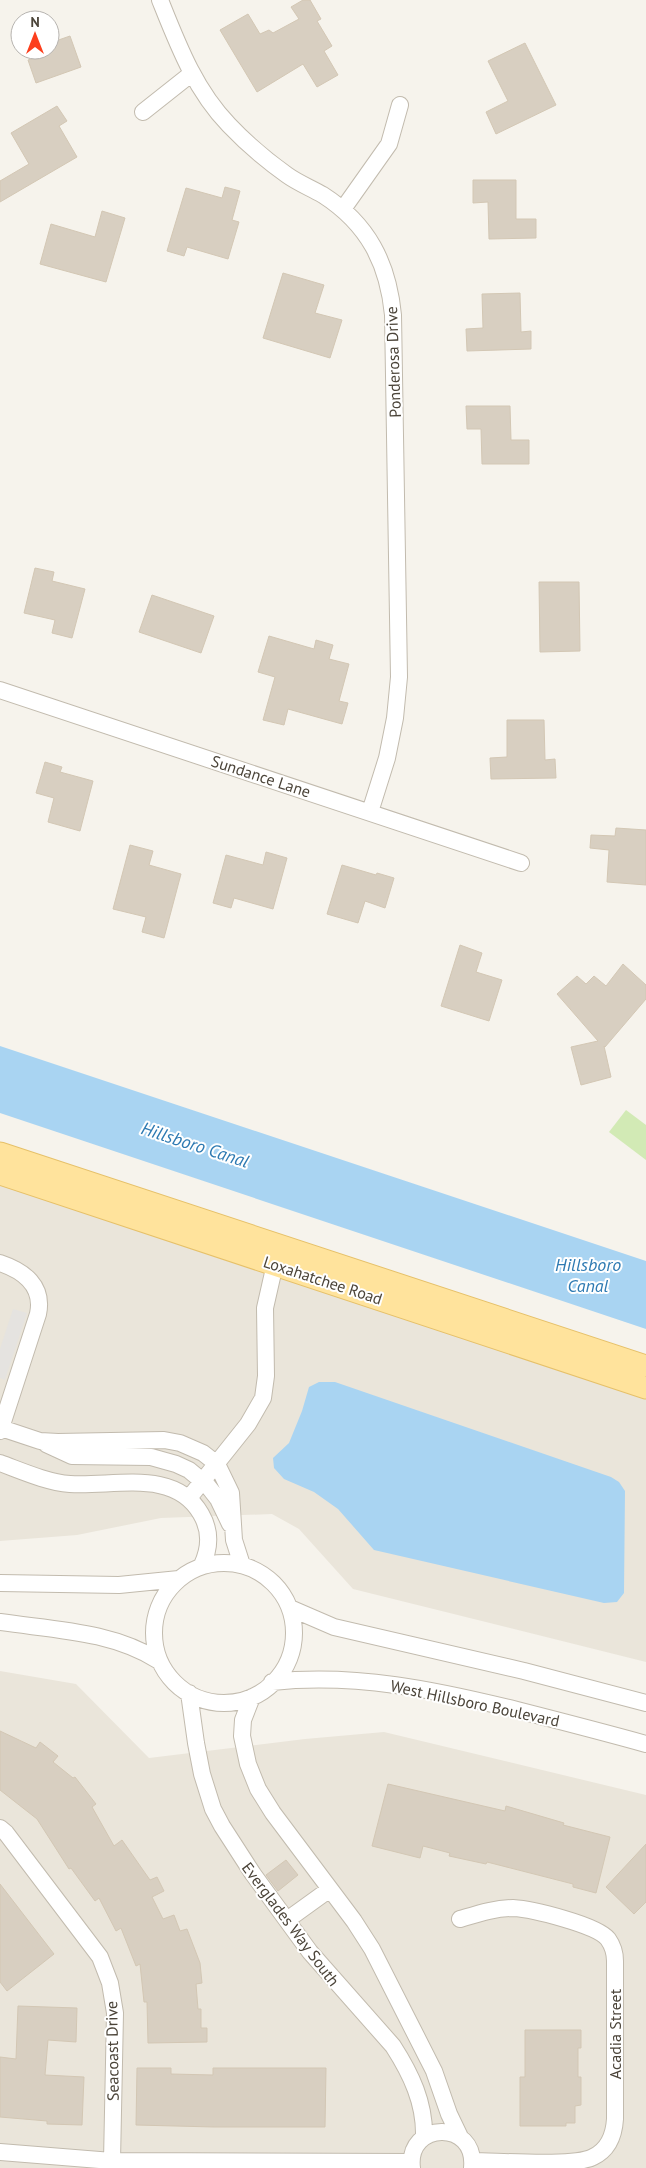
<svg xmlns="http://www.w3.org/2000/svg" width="646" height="2168" font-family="'PT Sans',sans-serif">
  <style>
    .residential { fill: #eae5da }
    .green { fill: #d2eab5 }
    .parking { fill: #e5e3e0 }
    .water { fill: #a9d4f2 }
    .building { fill: #d8cfc1; stroke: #d3c7b4 }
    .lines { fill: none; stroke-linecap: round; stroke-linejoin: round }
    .minor-casing { stroke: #c2bbae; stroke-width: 18 }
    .major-casing { stroke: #e6c16a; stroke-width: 23 }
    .minor { stroke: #fff; stroke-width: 16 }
    .major { stroke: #ffe39c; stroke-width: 21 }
    .labels { text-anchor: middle; stroke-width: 4; stroke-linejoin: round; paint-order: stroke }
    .street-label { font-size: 16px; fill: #4b4439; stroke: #fff }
    .water-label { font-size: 18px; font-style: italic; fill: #2e7ab2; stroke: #fff }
  </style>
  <rect width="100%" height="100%" fill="#f6f3ec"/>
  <path class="residential" d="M0,1182L646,1395V1662L353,1589L299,1529L272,1514L161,1518L77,1535L0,1541Z
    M0,1671L76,1684L149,1758L305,1739L384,1732L646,1795V2168H0Z"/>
  <path class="green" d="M626,1110L646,1125V1160L609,1132Z"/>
  <path class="parking" d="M13,1309L27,1313L5,1380L0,1378V1349Z"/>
  <path class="water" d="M0,1046L646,1261V1329L0,1113Z
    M319,1382H335L611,1477L619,1482L625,1491L624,1593L617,1602L604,1603L374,1550L338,1509L314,1492L284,1479L274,1468L273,1458L289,1443L302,1411L309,1387Z"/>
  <path class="building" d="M303,0H310L321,19L317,21L332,46L324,51L338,75L317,87L303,64L257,92L220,30L248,14L260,34L269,30L273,33L299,19L291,7Z
    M70,36L81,67L36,83L28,60L34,58L31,50H50V43Z
    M525,43L556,105L496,134L486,112L508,101L488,61Z
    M57,106L67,121L59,126L77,157L0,202V181L29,164L11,133Z
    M473,180H516V219H536V238L489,239L488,202L473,203Z
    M225,187L240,191L232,220L239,222L228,259L187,247L184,256L167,251L186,188L222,198Z
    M102,211L125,218L106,282L40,264L51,224L95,237Z
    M283,273L324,285L315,313L342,320L330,358L263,338Z
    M520,293L521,332L531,331V349L467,351L466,329L483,328L482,294Z
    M466,406H510L511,440H529V464H482L481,429H467Z
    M35,568L54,572L52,581L85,589L72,638L52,633L55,620L24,613Z
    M539,582H579L580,651L540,652Z
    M152,595L214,616L201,653L139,632Z
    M269,636L314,649L316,640L333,645L329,659L349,664L339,701L348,703L342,724L288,709L284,725L263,720L275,677L258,672Z
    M507,720H544L545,760L555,759L556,778L491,779L490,758L507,757Z
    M45,762L62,767L60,772L93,781L80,831L48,822L54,798L36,793Z
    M616,828L646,830V885L607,882L609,850L590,848L591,835L615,836Z
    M130,845L153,851L149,865L181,874L164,938L142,932L146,917L113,909Z
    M266,852L287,858L273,909L234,898L231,908L213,903L226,855L263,865Z
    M342,865L376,875L377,873L394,878L385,908L365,901L358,923L327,914Z
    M460,945L482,953L476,972L502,980L489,1021L441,1006Z
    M623,964L646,985V999L605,1047L604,1046L611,1077L581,1085L571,1047L598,1041L557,994L577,976L586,984L594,976L606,986Z
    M0,1731L36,1748L40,1742L58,1756L53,1762L73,1778L75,1777L96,1804L92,1807L114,1846L122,1840L150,1880L157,1877L164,1891L152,1897L163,1919L174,1915L180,1931L187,1929L200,1963L202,1983L196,1984L198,2009H201V2028H207V2042L148,2043L147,2002H144L140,1964L136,1966L121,1928L116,1931L99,1898L95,1901L71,1868L69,1869L37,1819L0,1790Z
    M388,1784L505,1811L506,1806L564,1823L563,1825L610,1837L596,1893L573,1887V1884L487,1862L486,1864L449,1856L450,1853L423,1846L420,1858L372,1846Z
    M646,1844V1902L634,1914L606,1887Z
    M286,1860L298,1875L278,1891L266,1875Z
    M0,1884L54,1954L7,1991L0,1982Z
    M18,2006L77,2008L76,2042L48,2040L45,2075L84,2077L82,2125L47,2124V2121L0,2117V2057L16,2059Z
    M525,2030H581V2048H578V2077H581V2105L575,2106V2123H566V2126H520V2077H525Z
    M137,2068H171V2074L213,2075V2068H326L325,2127H214L136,2125Z"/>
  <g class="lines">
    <defs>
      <path id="minor" d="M160,0C178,45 195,90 229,125C247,144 266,160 287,175C298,183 311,188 323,195C368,224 388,263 393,315L399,677L395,718L387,758L370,812
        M143,112L191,74
        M343,209L389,144L400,105
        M0,690L521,863
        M0,1263C24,1271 44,1286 38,1314L0,1431
        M1,1428L40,1441L58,1442L164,1440L180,1443L203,1453L217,1464L231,1493L234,1540L242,1565
        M46,1444L72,1456L151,1457L176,1464L189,1470L207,1485L218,1499L230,1524
        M0,1463C22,1471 46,1482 70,1484C114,1487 175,1468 201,1514C211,1531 210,1548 202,1565
        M189,1498L248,1424L263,1398L266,1376L265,1308L275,1264
        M154 1633a70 70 0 1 1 140 0a70 70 0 1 1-140 0Z
        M0,1583L119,1585L179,1579
        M290,1608L334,1627L524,1671L646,1703
        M0,1622C54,1630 112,1631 159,1661
        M272,1682C356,1673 436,1690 517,1710C560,1721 603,1732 646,1744
        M189,1693L196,1743L202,1774L213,1809L222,1826L253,1874L310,1952L393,2046C411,2074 425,2103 424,2137
        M252,1697L243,1720L242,1736L248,1764L258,1789L273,1813L354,1921L372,1949L434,2071L449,2114L460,2137
        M0,1828L6,1833L100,1957L110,1983L115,2013L112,2161
        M460,1919C477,1914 495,1908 513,1908C532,1909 597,1925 608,1939C613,1946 615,1954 615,1961V2119C614,2135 608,2150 593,2157C574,2167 498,2161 473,2161
        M287,1920L330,1889
        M0,2152L112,2161L411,2162
        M412,2168C406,2121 477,2119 472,2168"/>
      <path id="major" d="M0,1153L646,1366
        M0,1174L646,1388"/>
    </defs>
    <use href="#minor" class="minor-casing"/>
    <use href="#major" class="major-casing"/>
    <use href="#minor" class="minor"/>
    <use href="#major" class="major"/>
  </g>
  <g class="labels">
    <g class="street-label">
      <text transform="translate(393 362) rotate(-92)" y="6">Ponderosa Drive</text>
      <text transform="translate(261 776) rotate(18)" y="6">Sundance Lane</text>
      <text transform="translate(323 1280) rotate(18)" y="6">Loxahatchee Road</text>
      <text transform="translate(475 1703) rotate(12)" y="6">West Hillsboro Boulevard</text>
      <text transform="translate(291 1924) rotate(53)" y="6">Everglades Way South</text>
      <text transform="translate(615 2034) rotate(-90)" y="6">Acadia Street</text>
      <text transform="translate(112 2051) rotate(-91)" y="6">Seacoast Drive</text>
    </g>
    <g class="water-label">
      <text transform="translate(195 1145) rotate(18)" y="6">Hillsboro Canal</text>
      <text x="588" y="1271">Hillsboro<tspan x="588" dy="21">Canal</tspan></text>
    </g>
  </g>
  <g transform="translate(35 35)"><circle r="24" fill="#ffffff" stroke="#b7b4b0"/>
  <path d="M0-4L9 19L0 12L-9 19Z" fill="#fc3f1d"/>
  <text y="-8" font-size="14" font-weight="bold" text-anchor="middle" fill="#4b4439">N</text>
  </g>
</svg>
